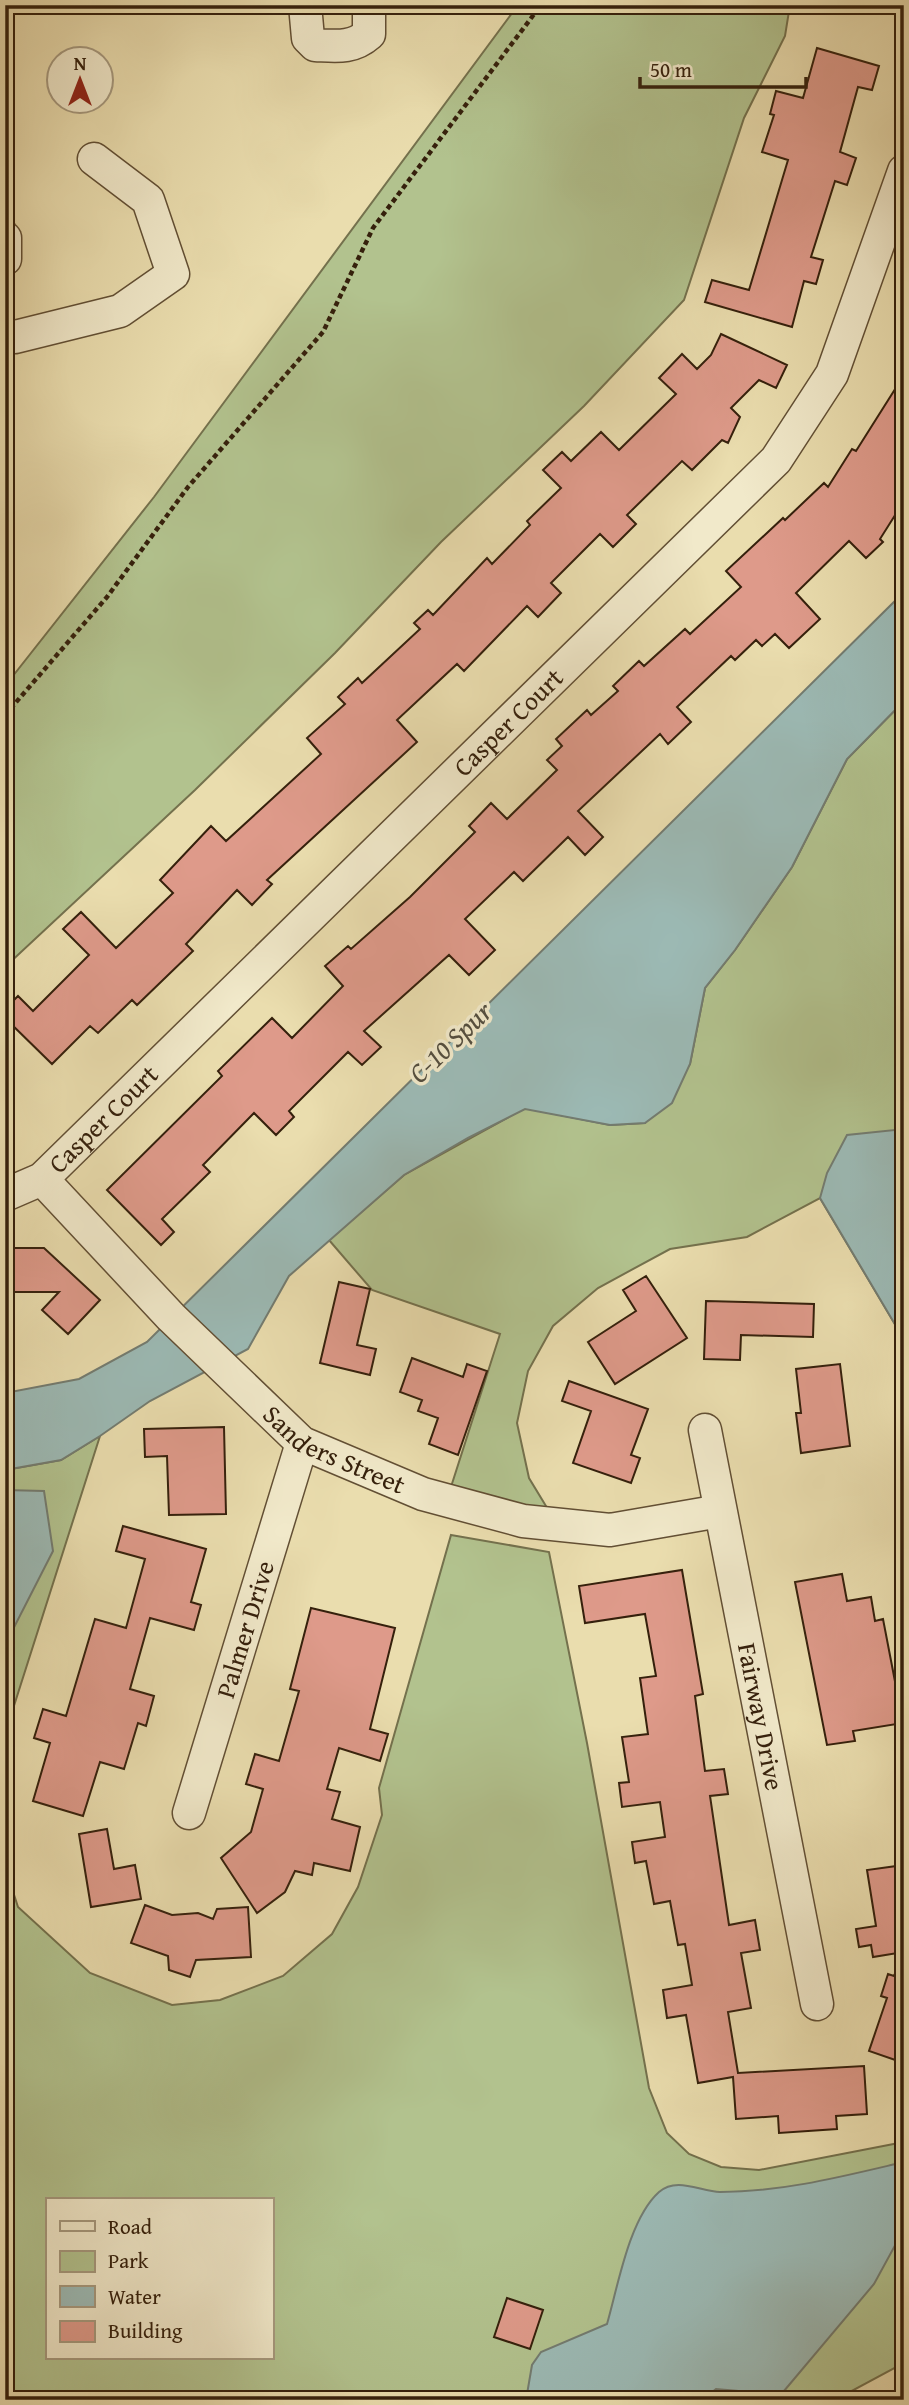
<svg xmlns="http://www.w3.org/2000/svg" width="909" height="2405" font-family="'Gentium Book Plus',serif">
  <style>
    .green { fill: #b2c28e; stroke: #74714d; stroke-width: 2; fill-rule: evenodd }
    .water { fill: #9cbab5; stroke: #737c71; stroke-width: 2 }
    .building { fill: #de9a8a; stroke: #35200c; stroke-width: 2 }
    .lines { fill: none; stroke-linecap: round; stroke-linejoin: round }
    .minor-casing { stroke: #624f34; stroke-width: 35 }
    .path { stroke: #35200c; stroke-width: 4.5; stroke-dasharray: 5 3.5; stroke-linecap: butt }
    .minor { stroke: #f1e9ca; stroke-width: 32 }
    .labels { text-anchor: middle; stroke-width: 7; stroke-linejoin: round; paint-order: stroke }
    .street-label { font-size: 26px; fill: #35200c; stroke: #f1e9ca }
    .water-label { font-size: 28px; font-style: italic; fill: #544e3f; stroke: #f1e9ca }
  </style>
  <rect width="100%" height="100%" fill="#eaddae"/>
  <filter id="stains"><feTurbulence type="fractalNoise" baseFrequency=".00286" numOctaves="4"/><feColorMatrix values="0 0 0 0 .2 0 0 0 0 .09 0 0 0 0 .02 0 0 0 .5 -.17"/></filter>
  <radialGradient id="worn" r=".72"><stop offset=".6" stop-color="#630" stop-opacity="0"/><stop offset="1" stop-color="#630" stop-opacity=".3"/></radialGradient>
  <path class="green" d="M518,5H790L785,36L744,118L684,300L584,406L441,542L335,653L195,790L5,967V686L154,497Z
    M904,701V1360L899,1331L820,1198L747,1237L670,1249L598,1288L553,1326L528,1371L517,1423L529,1478L549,1511L450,1490L500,1334L372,1290L329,1240L404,1175L525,1108L610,1125L645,1123L690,1064L705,988L735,950L792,867L847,759Z
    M100,1436L5,1734V1470L61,1460Z
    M451,1535L549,1552L587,1743L649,2088L667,2133L689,2154L721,2167L759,2170L904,2142V2363L835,2400H5V1867L18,1907L90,1973L172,2005L220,2000L283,1976L332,1934L358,1887L382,1815L379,1788ZM47,2200H271V2358H47Z"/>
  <path class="water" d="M904,592V701L847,759L792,867L735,950L705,988L690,1064L672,1103L645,1123L610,1125L525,1109L468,1138L404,1175L289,1276L248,1349L150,1401L100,1436L61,1460L5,1470V1393L79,1379L147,1342Z
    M904,1129V1360L899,1331L820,1198L827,1173L847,1135Z
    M5,1490L44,1491L53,1551L5,1645Z
    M904,2162V2229L874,2284L784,2391L762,2393L716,2389L702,2400H526L532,2365L541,2352L607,2324C618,2286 629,2219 659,2192C677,2176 701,2192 720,2192C783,2192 844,2176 904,2162Z"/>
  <path class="building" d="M817,48L879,66L872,90L858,87L840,152L856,158L847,185L835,181L811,257L823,260L816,284L804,281L792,327L705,302L712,280L749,290L788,160L762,152L774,115L770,114L776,91L803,98Z
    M721,334L787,365L776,388L759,380L731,408L740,417L728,443L722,440L692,470L682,461L627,515L636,524L613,547L600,534L551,583L561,593L538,617L527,606L464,671L457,664L397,720L417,742L267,880L272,884L252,905L237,890L186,944L193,951L137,1005L132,1000L98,1033L90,1026L52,1064L5,1018V1009L18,996L33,1011L89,955L63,929L81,912L116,948L173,893L160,880L211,826L226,841L321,754L307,738L345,704L338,697L358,678L362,683L420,629L414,623L428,610L433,615L487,558L492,564L530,525L527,521L561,488L543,470L562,452L571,461L601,432L619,450L676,394L659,378L682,354L697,369L711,355Z
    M904,375V501L880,539L883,542L866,558L849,541L796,593L820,619L789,648L775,634L762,646L756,640L735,660L731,656L677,707L691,722L668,744L660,734L578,811L603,837L585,855L568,837L523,881L514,872L465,919L495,950L469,975L449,955L364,1031L381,1047L362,1065L348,1052L289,1111L294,1117L276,1135L254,1113L203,1165L210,1172L162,1219L174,1232L161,1245L107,1190L222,1076L218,1071L272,1018L292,1038L343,986L325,966L348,946L351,949L410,897L475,832L469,826L491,803L507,819L557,770L547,760L562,746L556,739L587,710L591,715L618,691L613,686L639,661L644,666L685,629L690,634L741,587L726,571L783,518L785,520L824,483L828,487L852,449L856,451Z
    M5,1248H44L100,1300L68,1334L42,1310L59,1292H5Z
    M646,1276L687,1338L615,1384L588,1342L636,1311L623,1290Z
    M339,1282L370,1289L357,1345L376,1349L370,1375L320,1363Z
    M706,1301L814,1304L813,1337L741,1335L740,1360L704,1359Z
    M412,1358L463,1377L467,1364L487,1371L458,1455L429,1444L438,1418L418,1411L422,1400L400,1392Z
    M840,1364L850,1446L801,1453L796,1413H801L796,1369Z
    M569,1381L648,1409L631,1455L640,1458L631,1483L573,1463L591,1411L562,1401Z
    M224,1427L226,1514L169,1515L167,1456L145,1457L144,1429Z
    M123,1526L206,1549L191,1602L201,1605L194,1630L150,1618L130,1689L154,1696L146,1726L138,1723L124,1769L100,1762L83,1816L33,1801L50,1743L34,1738L43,1709L66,1716L95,1619L126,1628L145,1559L116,1551Z
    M682,1570L703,1694L695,1696L705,1771L724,1769L728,1794L710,1796L729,1925L755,1920L760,1950L741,1953L751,2008L728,2012L738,2073L864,2066L867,2114L836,2116L837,2129L779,2133L778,2116L736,2119L733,2077L698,2083L686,2015L667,2018L663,1990L692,1985L685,1944L678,1945L670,1901L654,1904L646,1861L635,1863L632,1842L665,1837L660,1802L622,1807L619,1783L629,1782L622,1737L648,1734L640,1678L656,1676L645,1614L585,1623L579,1586Z
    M842,1574L847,1601L871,1597L875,1621L883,1619L903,1723L853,1731L855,1741L827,1745L795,1582Z
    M311,1608L395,1628L370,1729L388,1734L380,1761L339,1748L327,1789L340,1792L332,1819L360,1827L350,1871L314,1863L312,1875L295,1871L285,1892L257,1913L221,1858L251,1832L263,1789L246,1784L255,1754L279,1761L299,1691L290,1689Z
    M107,1829L114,1869L135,1865L141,1899L91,1907L79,1834Z
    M904,1865V1952L873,1957L871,1945L859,1947L856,1929L876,1926L867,1870Z
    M145,1905L172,1915L198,1913L213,1919L217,1909L248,1907L251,1957L196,1960L190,1977L169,1970L168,1956L131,1943Z
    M901,1958H904V2063L869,2051L887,1998L881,1996L888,1974L894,1976Z
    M507,2298L543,2310L530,2349L494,2337Z"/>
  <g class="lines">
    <defs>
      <g id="minor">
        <path d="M305,5L308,38L315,45C336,46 352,49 369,34V5"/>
        <path d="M5,238V259"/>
        <path d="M5,336L15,337L120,311L173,274L148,200L94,159"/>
        <path id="s1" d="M42,1179L171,1317L302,1443L423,1494L523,1521L610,1530L720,1511"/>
        <path id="s2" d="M5,1195L42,1179L776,460L832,374L904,171"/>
        <path id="s3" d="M705,1430L817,2004"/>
        <path id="s4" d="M189,1813L302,1443"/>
      </g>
    </defs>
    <use href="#minor" class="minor-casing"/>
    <path class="path" d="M5,715L107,597L188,487L323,332L373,228L541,5"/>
    <use href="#minor" class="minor"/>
  </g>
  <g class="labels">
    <g class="street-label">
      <text dy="9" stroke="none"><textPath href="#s2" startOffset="693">Casper Court</textPath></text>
      <text dy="9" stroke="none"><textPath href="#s2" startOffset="126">Casper Court</textPath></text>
      <text dy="9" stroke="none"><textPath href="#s1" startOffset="402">Sanders Street</textPath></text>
      <text dy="9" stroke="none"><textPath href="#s4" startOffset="192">Palmer Drive</textPath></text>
      <text dy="9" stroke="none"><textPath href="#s3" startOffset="292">Fairway Drive</textPath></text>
    </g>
    <g class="water-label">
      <text transform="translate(450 1042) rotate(-44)" y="10">C-10 Spur</text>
    </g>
  </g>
  <rect width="909" height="2405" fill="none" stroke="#eaddae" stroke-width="28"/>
  <rect x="7" y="7" width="895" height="2391" fill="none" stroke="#35200c" stroke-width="3.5"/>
  <rect x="14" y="14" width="881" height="2377" fill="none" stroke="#35200c" stroke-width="2"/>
  <rect x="46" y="2198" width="228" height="161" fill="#f1e9ca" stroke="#a6997e" stroke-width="2"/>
  <rect x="60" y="2221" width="35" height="10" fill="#f1e9ca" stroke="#a6997e" stroke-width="2"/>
  <text x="108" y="2234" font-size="21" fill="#35200c">Road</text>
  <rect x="60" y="2251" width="35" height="21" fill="#b2c28e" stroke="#a6997e" stroke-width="2"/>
  <text x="108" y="2268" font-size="21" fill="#35200c">Park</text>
  <rect x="60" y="2286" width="35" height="21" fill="#9cbab5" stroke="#a6997e" stroke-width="2"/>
  <text x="108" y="2304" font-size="21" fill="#35200c">Water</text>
  <rect x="60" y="2321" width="35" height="21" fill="#de9a8a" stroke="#a6997e" stroke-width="2"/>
  <text x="108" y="2338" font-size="21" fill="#35200c">Building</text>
  <g transform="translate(80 80)"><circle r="33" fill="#f1e9ca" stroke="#a6997e" stroke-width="2"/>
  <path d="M0-5L12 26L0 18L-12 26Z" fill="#8f2418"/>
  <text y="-10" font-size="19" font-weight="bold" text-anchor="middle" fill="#35200c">N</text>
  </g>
  <path d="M640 77v10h166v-10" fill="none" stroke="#35200c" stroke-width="3.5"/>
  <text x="650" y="77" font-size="21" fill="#35200c" stroke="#f1e9ca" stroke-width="5" paint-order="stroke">50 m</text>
  <rect width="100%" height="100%" filter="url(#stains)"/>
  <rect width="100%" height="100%" fill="url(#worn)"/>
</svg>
